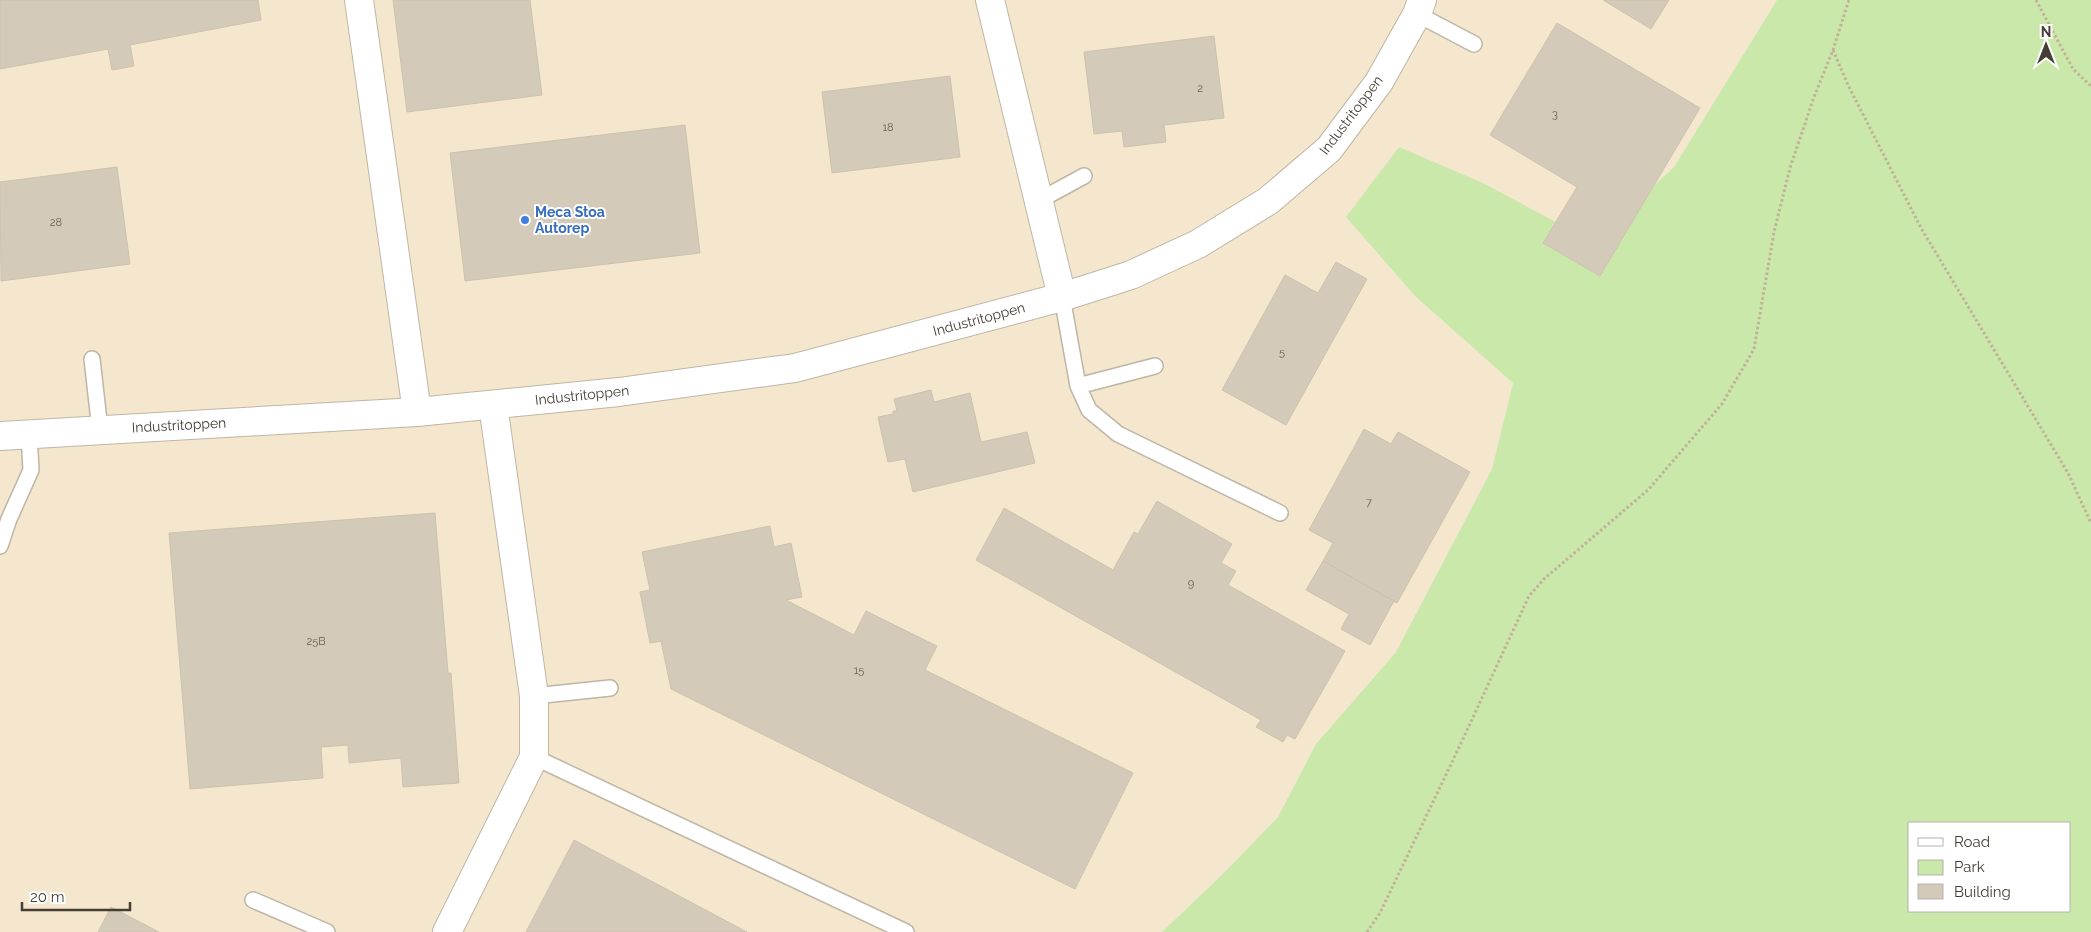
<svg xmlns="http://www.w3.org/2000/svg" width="2091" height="932" font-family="Raleway,sans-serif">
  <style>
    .commercial { fill: #f5e6ce }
    .green { fill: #cbe8ab; fill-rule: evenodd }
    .building { fill: #d4cab9; stroke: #cfc2ac }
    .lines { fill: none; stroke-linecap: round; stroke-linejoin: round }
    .service-casing { stroke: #beb6a6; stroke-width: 18 }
    .minor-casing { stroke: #beb6a6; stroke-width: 30 }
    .tertiary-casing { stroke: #beb6a6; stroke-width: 30 }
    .path { stroke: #c0b297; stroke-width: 3; stroke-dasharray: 2.5 2.5; stroke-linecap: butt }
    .service { stroke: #fff; stroke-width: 15 }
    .minor { stroke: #fff; stroke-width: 28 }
    .tertiary { stroke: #fff; stroke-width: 28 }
    .shop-dot { fill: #3f7fe0; stroke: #fff; stroke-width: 2 }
    .labels { text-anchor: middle; stroke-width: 4; stroke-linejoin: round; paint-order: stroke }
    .number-label { font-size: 11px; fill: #686155 }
    .street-label { font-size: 14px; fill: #443e34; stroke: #fff }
    .shop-label { font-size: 14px; font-weight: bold; fill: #366cbe; stroke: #fff; text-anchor: start }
  </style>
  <rect width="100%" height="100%" fill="#f2eee4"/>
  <path class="commercial" d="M0,0H1777L1674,167L1593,243L1485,184L1346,217L1416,297L1513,383L1492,469L1396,652L1316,744L1278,817L1224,873L1162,932H0Z"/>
  <path class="green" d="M1777,0H2091V932H1162L1224,873L1278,817L1316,744L1396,652L1492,469L1513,383L1416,297L1346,217L1399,147L1485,184L1593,242L1674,167ZM1910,823H2070V911H1910Z"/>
  <path class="building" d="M0,0H258L261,20L130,45L134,66L112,70L108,49L0,69Z
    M393,0H530L542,95L407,112Z
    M1603,0H1669L1651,29Z
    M1557,23L1700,108L1600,276L1543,243L1577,187L1490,135Z
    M1214,36L1224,118L1164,125L1166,142L1124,147L1122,131L1094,134L1084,52Z
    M950,76L960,157L832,173L822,92Z
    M685,125L700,253L465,281L450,153Z
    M117,167L130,264L1,281L0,182Z
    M1336,262L1367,279L1286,425L1222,390L1285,275L1318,293Z
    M931,390L934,402L970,393L981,442L1027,432L1035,463L913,492L905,459L888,462L878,417L893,414V411H897L894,399Z
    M1364,429L1391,444L1398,432L1470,472L1397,603L1323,561L1333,543L1309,530Z
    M1157,501L1232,544L1221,563L1236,571L1228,585L1345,651L1295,739L1287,735L1283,742L1256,727L1261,720L976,560L1004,508L1113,570L1134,532L1138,534Z
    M435,513L448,673H451L459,783L403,787L401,758L349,763L348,745L321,747L323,778L190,789L169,533Z
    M770,526L774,547L791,543L802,597L786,600L854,635L866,611L937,646L925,670L1133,773L1075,889L671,689L661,641L650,643L640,592L650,590L642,552Z
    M1323,561L1394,601L1370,645L1341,629L1349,614L1306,590Z
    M574,840L747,932H526Z
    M111,907L159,932H98Z"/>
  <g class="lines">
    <defs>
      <path id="service" d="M1417,14L1474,44
        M1038,201L1084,176
        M1062,297L1078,386L1089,410L1118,434L1280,513
        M92,359L100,430
        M1078,386L1155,366
        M0,546L9,519L31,470L29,434
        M534,696L610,688
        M534,757L906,932
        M253,900L327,932"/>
      <path id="minor" d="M359,0L417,412
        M990,0L1062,297
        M447,932L534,757V696L493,405"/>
      <path id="tertiary" d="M0,436L417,412L619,392L795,368L1062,297L1131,275L1198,244L1268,201L1329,149L1379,82L1417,14L1422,0"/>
    </defs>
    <use href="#service" class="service-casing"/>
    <use href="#minor" class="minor-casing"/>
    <use href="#tertiary" class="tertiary-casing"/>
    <path class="path" d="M2036,0L2073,69L2091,86
      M1833,50L1848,85L1921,228L2068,473L2091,523
      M1367,932L1380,913L1463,739L1529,596L1544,579L1648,490L1722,404L1754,349L1774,232L1790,168L1814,97L1833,50L1849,0"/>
    <use href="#service" class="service"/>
    <use href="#minor" class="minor"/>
    <use href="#tertiary" class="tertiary"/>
  </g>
  <circle class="shop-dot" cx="525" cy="220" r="5"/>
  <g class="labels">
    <g class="number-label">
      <text x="1200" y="92">2</text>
      <text x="1555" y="118">3</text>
      <text x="888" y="131">18</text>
      <text x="56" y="226">28</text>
      <text x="1282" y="356">5</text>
      <text x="1369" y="506">7</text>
      <text x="1191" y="587">9</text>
      <text x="316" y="645">25B</text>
      <text x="859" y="674">15</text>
    </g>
    <g class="street-label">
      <text transform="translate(1351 115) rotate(-53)" y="5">Industritoppen</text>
      <text transform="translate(979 319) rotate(-15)" y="5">Industritoppen</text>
      <text transform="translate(582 395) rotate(-6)" y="5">Industritoppen</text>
      <text transform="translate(179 425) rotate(-3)" y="5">Industritoppen</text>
    </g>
    <g class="shop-label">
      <text x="535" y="217">Meca Stoa<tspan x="535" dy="16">Autorep</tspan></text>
    </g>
  </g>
  <rect x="1908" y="822" width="162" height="90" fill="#ffffff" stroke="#b4b2ae"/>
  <rect x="1918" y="838" width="25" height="8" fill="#ffffff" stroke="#b4b2ae"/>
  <text x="1954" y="847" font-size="15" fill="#443e34">Road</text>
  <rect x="1918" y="860" width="25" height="15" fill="#cbe8ab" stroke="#b4b2ae"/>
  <text x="1954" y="872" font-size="15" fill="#443e34">Park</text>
  <rect x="1918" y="884" width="25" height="15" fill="#d4cab9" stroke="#b4b2ae"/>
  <text x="1954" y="897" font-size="15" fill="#443e34">Building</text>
  <g transform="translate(2046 45)" stroke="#ffffff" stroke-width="4" paint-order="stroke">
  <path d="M0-4L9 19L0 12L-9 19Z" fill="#443e34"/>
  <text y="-8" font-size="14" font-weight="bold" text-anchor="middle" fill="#443e34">N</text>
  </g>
  <path d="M22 902v8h108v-8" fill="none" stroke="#443e34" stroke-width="2.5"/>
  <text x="30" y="902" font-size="15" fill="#443e34" stroke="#ffffff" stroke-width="4" paint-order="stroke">20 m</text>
</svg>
